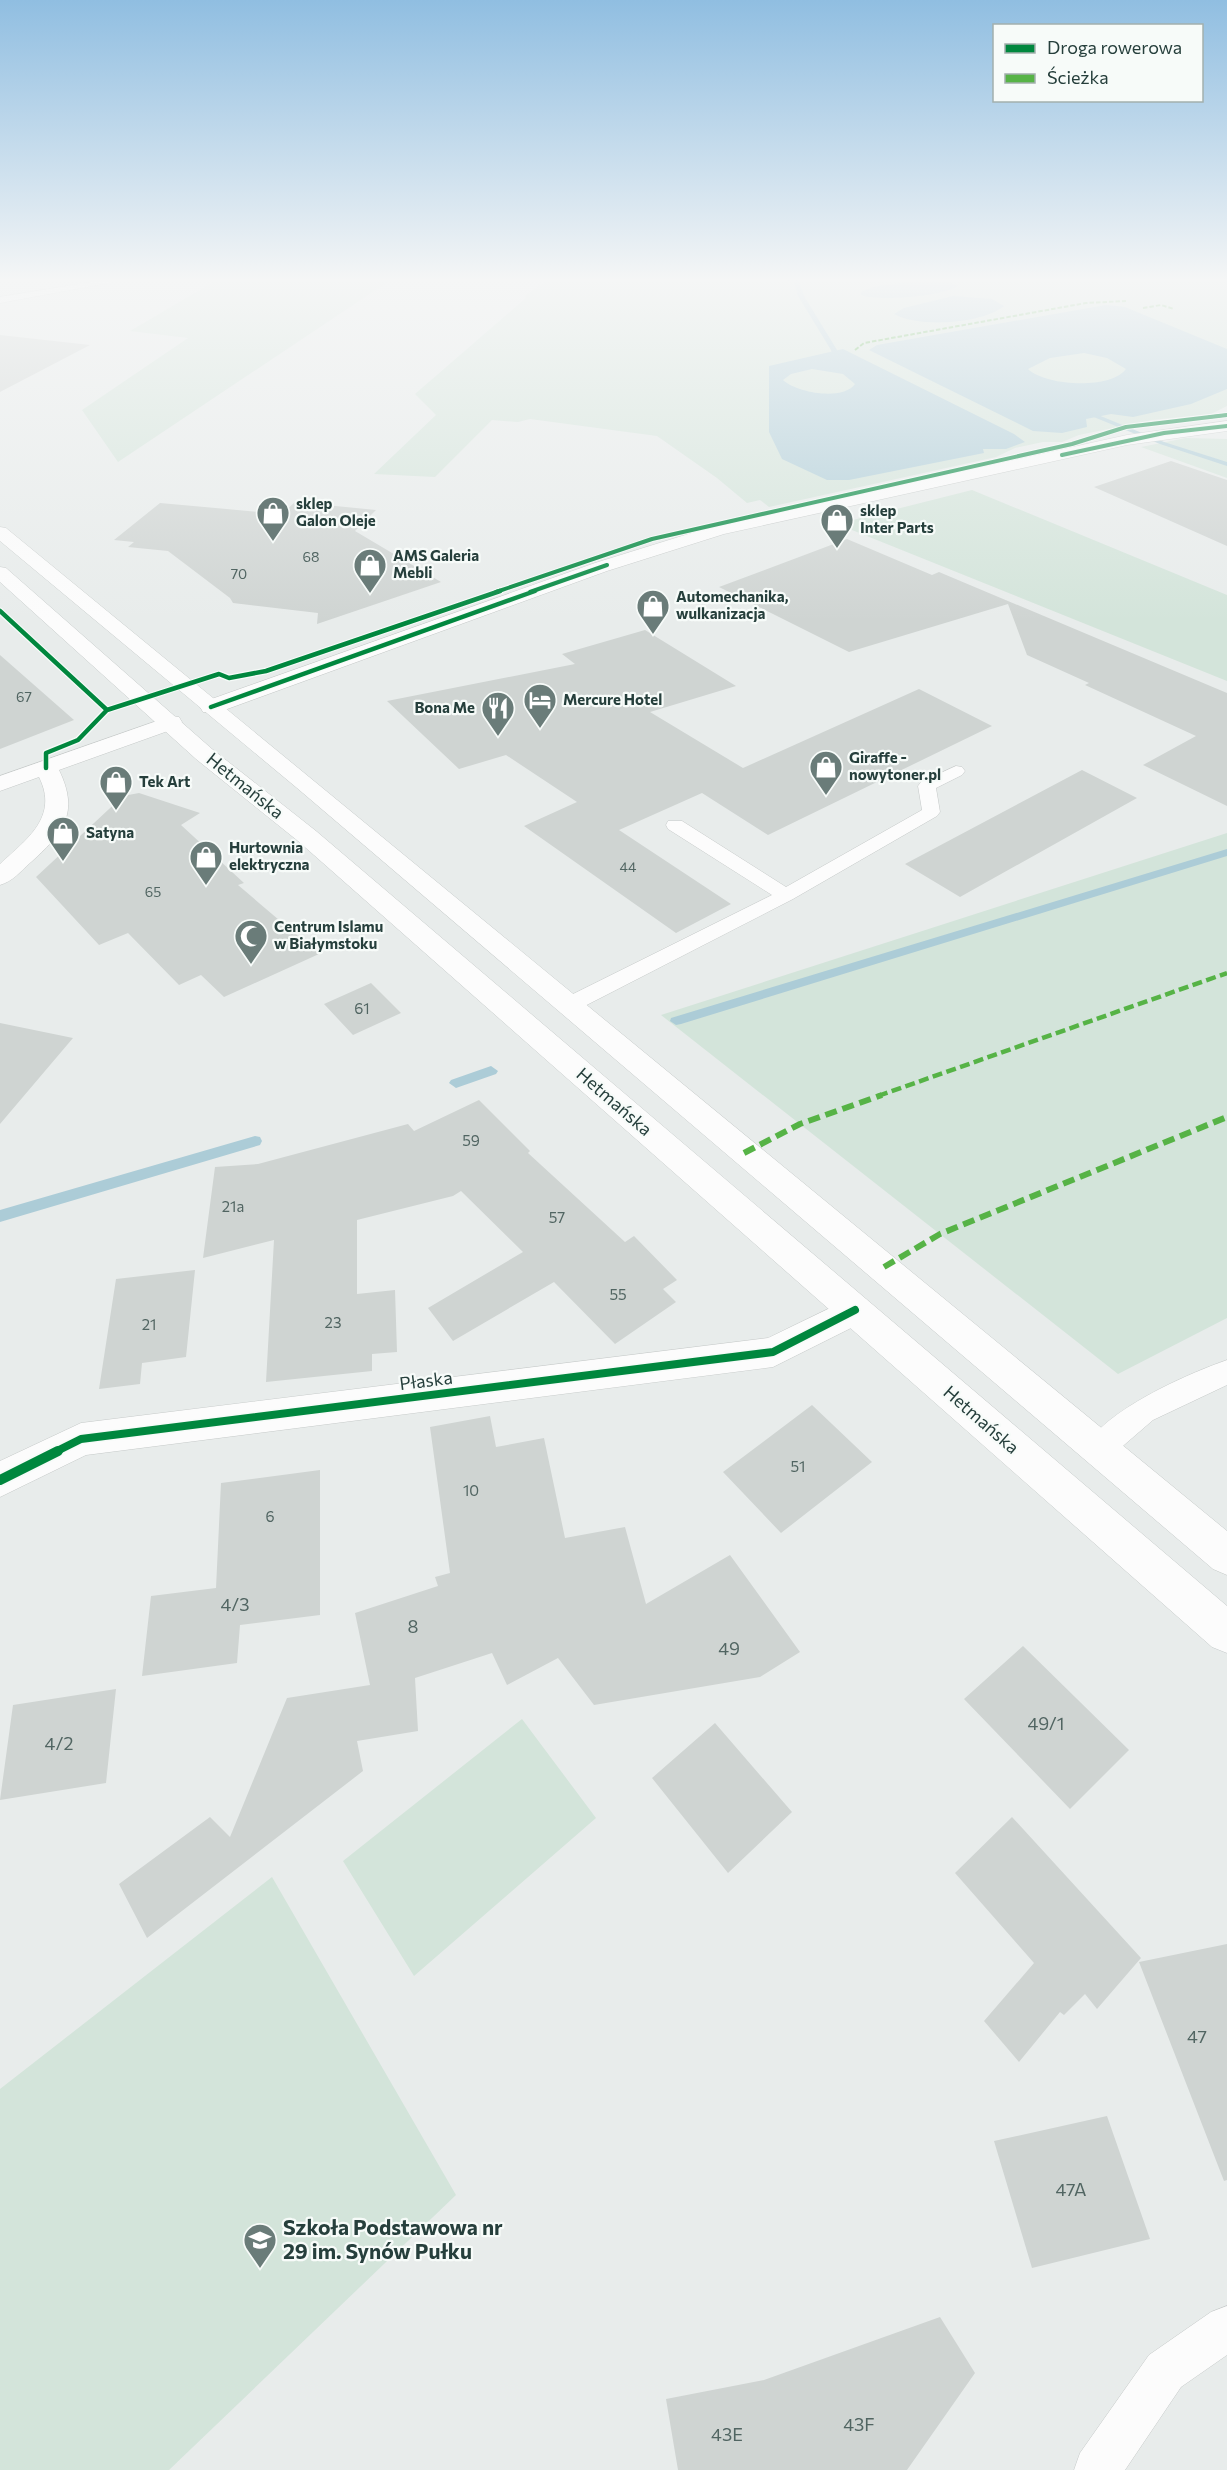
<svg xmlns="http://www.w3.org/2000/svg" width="1227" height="2470" font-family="Commissioner,sans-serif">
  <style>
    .green { fill: #d3e4da }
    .water { fill: #acccd7; fill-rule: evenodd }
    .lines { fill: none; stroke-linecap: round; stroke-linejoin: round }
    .stream { fill: #acccd7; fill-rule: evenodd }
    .building { fill: #cfd4d2 }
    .service-casing { stroke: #c5c9c8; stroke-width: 1 }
    .minor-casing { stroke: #c5c9c8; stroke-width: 1 }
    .tertiary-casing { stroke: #c5c9c8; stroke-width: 1 }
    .secondary-casing { stroke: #c4c9c8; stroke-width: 1 }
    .service { fill: #fcfcfc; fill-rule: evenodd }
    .minor { fill: #fcfcfc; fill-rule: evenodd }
    .tertiary { fill: #fcfcfc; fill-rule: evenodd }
    .secondary { fill: #fcfcfc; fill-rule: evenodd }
    .quiet-far2 { stroke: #56b346; stroke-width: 2; stroke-dasharray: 4.5 2; stroke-linecap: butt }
    .quiet-far1 { stroke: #56b346; stroke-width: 4.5; stroke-dasharray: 10 4.5; stroke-linecap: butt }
    .quiet { stroke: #56b346; stroke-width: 6; stroke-dasharray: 12 6; stroke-linecap: butt }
    .cycleway-far4-casing { stroke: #f7fbf9; stroke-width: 4.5 }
    .cycleway-far3-casing { stroke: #f7fbf9; stroke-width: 6 }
    .cycleway-far2-casing { stroke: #f7fbf9; stroke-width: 7 }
    .cycleway-far1-casing { stroke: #f7fbf9; stroke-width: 11 }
    .cycleway-casing { stroke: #f7fbf9; stroke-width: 14 }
    .cycleway-far4 { stroke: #00873e; stroke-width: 3 }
    .cycleway-far3 { stroke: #00873e; stroke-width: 4 }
    .cycleway-far2 { stroke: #00873e; stroke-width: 4.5 }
    .cycleway-far1 { stroke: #00873e; stroke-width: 8 }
    .cycleway { stroke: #00873e; stroke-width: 10 }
    .labels { text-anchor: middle; stroke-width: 4.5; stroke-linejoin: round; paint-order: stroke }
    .far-number-label { font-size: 14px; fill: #516562 }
    .far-poi-label { font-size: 15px; font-weight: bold; fill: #263f3c; stroke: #f7fbf9; text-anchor: start }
    .number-label { font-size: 15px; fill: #516562 }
    .street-label { font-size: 18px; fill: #263f3c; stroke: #f7fbf9 }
    .near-number-label { font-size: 18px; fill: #516562 }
    .near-poi-label { font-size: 21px; font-weight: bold; fill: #263f3c; stroke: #f7fbf9; text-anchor: start }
  </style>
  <rect width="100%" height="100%" fill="#e8eceb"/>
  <path class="green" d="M222,277H395L118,462L82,410L188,338L130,331Z
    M551,277H1227V406L1211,414L1152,420L1079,435L1062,442H1043L1015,448L996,457L769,507L760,500L747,503L717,478L657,436L530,419L518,422L492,420L435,477L374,474L436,415L415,394L526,298L525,296Z
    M1186,438L1227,439V478L1141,447Z
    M972,490L1227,595V681L837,524Z
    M1227,833V1318L1118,1374L661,1015Z
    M522,1719L596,1818L414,1976L343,1861Z
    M272,1877L456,2195L169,2470H0V2089Z"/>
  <path class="water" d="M920,280L948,282L958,286C943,296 878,302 861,295V292L873,287Z
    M953,296L992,299L1004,306C982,324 919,328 894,314L904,308Z
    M1106,305L1125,307L1227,349V389L1191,404L1133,417L1111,414L1086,419L1087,427L1062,433L1033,431L869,350L877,345ZM1084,353L1107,358L1126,369C1110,390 1046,386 1028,369L1050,358Z
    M843,349L1014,434L1025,442L1006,449H983L984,453L849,480H827L782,459L769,432V366ZM812,369L843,374L855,384C843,401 797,393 783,380L791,374Z"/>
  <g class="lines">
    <path class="stream" d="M767,277H792L798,280L804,296L837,350L839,357L847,366H843L834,359L831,350L798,296L794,282Z
      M1081,408L1164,442L1227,462V466L1160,444L1079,411Z
      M1227,849V856L681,1024L676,1025L670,1021L671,1018Z
      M491,1066L498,1071L496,1074L456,1088L449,1083L451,1080Z
      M255,1136L260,1137L262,1141L260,1145L0,1222V1210Z"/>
  </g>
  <path class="building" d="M0,335L90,345L0,392Z
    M1171,461L1227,480V546L1094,487Z
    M295,502L376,510L355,531L441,582L317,624L318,613L233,603L230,598L168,551L128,547L134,542L114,540L160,503L282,514Z
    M847,539L932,575L939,572L1227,693V806L1143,765L1196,736L1085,685L1089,683L1027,655L1008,604L849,652L719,587Z
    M645,630L736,686L650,712L743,768L919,689L992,726L768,835L702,793L619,830L731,904L676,933L524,826L577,802L506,755L459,769L387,701L575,664L562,654Z
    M0,655L74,720L0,749Z
    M1082,770L1137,798L960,897L905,864Z
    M139,793L200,813L181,825L244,883L238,885L319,954L224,997L201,975L179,985L128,933L99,945L36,877L123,796Z
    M371,983L401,1013L353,1035L324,1004Z
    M0,1023L73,1038L0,1124Z
    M479,1100L530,1151L528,1153L625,1242L634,1236L677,1280L663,1289L676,1302L615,1344L554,1282L453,1341L428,1308L523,1252L461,1191L453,1196L357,1220V1294L395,1290L397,1352L372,1354V1371L266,1382L274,1240L203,1258L215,1167L258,1164L408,1124L414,1131Z
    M195,1270L186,1357L142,1363L140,1384L99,1389L116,1279Z
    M812,1405L872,1462L781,1533L723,1472Z
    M490,1416L496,1447L544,1438L565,1538L625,1527L646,1604L730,1555L800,1652L760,1677L594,1705L558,1658L507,1685L492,1653L415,1678L418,1731L357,1741L363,1771L147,1938L119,1884L210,1817L230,1837L287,1698L370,1685L355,1613L438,1586L435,1577L450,1573L430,1427Z
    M320,1470V1615L240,1625L237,1663L142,1676L151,1596L216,1588L221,1483Z
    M1023,1646L1129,1750L1070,1809L964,1699Z
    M116,1689L106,1783L0,1800L13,1705Z
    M715,1723L792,1812L728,1873L652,1778Z
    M1012,1817L1141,1958L1097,2009L1085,1994L1064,2015L1060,2012L1019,2062L984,2021L1034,1963L955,1873Z
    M1227,1944V2180L1224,2181L1139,1962Z
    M1107,2116L1150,2239L1032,2268L994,2141Z
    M940,2317L975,2373L907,2470H678L666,2399L764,2380Z"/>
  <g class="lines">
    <defs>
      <path id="service" d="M122,277H141L0,303V297Z
        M956,766L962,767L965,771L962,775L936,788L940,812L937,816L793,899L575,1011H559L556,1006L559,1001L772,895L668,829L666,825L668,821H682L786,887L922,810L918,786L921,782Z
        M1227,1360V1385L1153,1420L1109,1458L1099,1462L1089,1458L1084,1449C1103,1411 1187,1374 1227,1360Z
        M1227,2306V2355L1181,2387L1125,2470H1074L1080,2453L1149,2355L1211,2312Z"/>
      <path id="minor" d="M171,716L179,717L182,722L179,727L59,770C80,813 63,834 30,863C20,872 13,881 0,885V864C27,839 59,817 39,777L0,791V776Z
        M855,1296L867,1300L872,1310L867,1320L773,1367L86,1455L0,1497V1461L81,1423L768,1338Z"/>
      <path id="tertiary" d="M1227,421V431L1127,445L724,534L607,571L219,712H203L200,707L203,702L595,563L714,526L1127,435Z"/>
      <path id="secondary" d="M0,527L6,528L1227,1531V1575L1213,1569L297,788L0,541Z
        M0,567L6,568L212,749L316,831L1227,1606V1653L1212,1647L298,841L196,759L0,582Z"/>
    </defs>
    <use href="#service" class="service-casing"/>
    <use href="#minor" class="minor-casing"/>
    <use href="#tertiary" class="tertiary-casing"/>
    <use href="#secondary" class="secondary-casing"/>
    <use href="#service" class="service"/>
    <use href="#minor" class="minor"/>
    <use href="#tertiary" class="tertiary"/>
    <use href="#secondary" class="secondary"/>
    <path class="quiet-far2" d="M1143,308L1161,305L1174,309
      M855,350L864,343L1086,303L1126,301"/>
    <path class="quiet-far1" d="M878,1096L1227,973"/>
    <path class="quiet" d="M744,1153L800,1124L882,1095
      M884,1267L940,1234L1227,1117"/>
    <defs>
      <path id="cycleway-far4" d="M1209,417L1227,415"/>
      <path id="cycleway-far3" d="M1062,455L1164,433L1227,426
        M496,592L652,539L1072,444L1126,427L1227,415
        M530,592L607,565"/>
      <path id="cycleway-far2" d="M0,611L107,710L78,740L46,753V768
        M211,707L535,591
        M107,710L219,674L229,678L266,671L500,591"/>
      <path id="cycleway-far1" d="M55,1452L81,1439L773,1352L855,1310"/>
      <path id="cycleway" d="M0,1480L58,1451"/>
    </defs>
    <use href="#cycleway-far4" class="cycleway-far4-casing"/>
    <use href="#cycleway-far3" class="cycleway-far3-casing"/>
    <use href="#cycleway-far2" class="cycleway-far2-casing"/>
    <use href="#cycleway-far1" class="cycleway-far1-casing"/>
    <use href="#cycleway" class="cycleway-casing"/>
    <use href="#cycleway-far4" class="cycleway-far4"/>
    <use href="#cycleway-far3" class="cycleway-far3"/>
    <use href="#cycleway-far2" class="cycleway-far2"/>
    <use href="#cycleway-far1" class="cycleway-far1"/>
    <use href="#cycleway" class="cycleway"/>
  </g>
  <linearGradient id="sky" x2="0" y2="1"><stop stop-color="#90bee1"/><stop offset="0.45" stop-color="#f5f6f6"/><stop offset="1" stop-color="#f5f6f6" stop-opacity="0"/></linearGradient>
  <rect width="1227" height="622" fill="url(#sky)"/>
  <defs>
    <symbol id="shop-pin" viewBox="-11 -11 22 30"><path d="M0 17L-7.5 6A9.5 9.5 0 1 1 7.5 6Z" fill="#6a7c79" stroke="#f7fbf9"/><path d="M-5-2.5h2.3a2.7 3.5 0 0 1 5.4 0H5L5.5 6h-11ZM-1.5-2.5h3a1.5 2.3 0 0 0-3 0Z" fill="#fff"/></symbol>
    <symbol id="hotel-pin" viewBox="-11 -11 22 30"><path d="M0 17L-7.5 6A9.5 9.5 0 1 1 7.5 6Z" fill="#6a7c79" stroke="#f7fbf9"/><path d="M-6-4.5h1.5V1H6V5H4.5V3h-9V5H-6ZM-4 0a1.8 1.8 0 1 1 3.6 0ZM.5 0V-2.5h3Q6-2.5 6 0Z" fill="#fff"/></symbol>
    <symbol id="restaurant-pin" viewBox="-11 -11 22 30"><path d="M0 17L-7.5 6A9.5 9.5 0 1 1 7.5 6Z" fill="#6a7c79" stroke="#f7fbf9"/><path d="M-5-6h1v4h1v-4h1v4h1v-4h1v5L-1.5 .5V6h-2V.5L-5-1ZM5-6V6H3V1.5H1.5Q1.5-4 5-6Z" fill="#fff"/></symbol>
    <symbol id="mosque-pin" viewBox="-11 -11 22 30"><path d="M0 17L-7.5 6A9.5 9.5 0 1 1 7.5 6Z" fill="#6a7c79" stroke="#f7fbf9"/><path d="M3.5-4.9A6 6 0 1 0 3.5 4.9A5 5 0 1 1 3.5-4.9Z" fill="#fff"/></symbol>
    <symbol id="school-pin" viewBox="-11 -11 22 30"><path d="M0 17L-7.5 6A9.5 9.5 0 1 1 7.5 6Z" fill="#6a7c79" stroke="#f7fbf9"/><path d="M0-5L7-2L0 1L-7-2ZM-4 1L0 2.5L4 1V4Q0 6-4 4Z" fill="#fff"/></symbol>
  </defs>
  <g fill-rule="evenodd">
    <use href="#shop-pin" x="254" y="494" width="38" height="52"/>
    <use href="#shop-pin" x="818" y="501" width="38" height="52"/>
    <use href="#shop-pin" x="351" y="546" width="38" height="52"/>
    <use href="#shop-pin" x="634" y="587" width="38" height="52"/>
    <use href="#hotel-pin" x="521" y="681" width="38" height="52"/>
    <use href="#restaurant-pin" x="479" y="689" width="38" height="52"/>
    <use href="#shop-pin" x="807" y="748" width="38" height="52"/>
    <use href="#shop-pin" x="97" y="763" width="38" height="52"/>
    <use href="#shop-pin" x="44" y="814" width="38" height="52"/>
    <use href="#shop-pin" x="187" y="838" width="38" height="52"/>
    <use href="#mosque-pin" x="232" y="917" width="38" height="52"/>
    <use href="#school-pin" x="241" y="2221" width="38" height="52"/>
  </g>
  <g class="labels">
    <g class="far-number-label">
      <text x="311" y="562">68</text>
      <text x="239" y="579">70</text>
      <text x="24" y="702">67</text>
      <text x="628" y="872">44</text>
      <text x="153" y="897">65</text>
    </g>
    <g class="far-poi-label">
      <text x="296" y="509">sklep<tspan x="296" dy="17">Galon Oleje</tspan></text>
      <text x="860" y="516">sklep<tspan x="860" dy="17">Inter Parts</tspan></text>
      <text x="393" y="561">AMS Galeria<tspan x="393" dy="17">Mebli</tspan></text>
      <text x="676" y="602">Automechanika,<tspan x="676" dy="17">wulkanizacja</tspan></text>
      <text x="563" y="705">Mercure Hotel</text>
      <text x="475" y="713" text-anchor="end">Bona Me</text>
      <text x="849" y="763">Giraffe -<tspan x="849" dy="17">nowytoner.pl</tspan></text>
      <text x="139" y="787">Tek Art</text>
      <text x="86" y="838">Satyna</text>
      <text x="229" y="853">Hurtownia<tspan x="229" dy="17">elektryczna</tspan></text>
      <text x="274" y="932">Centrum Islamu<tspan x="274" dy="17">w Białymstoku</tspan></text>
    </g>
    <g class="number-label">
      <text x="362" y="1014">61</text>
      <text x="471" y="1146">59</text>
      <text x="233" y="1212">21a</text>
      <text x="557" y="1223">57</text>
      <text x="618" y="1300">55</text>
      <text x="333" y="1328">23</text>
      <text x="149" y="1330">21</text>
      <text x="798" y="1472">51</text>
      <text x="471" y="1496">10</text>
      <text x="270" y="1522">6</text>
    </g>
    <g class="street-label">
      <text transform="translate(245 786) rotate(39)" y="6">Hetmańska</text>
      <text transform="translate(614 1102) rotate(41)" y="6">Hetmańska</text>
      <text transform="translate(426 1381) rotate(-7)" y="6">Płaska</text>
      <text transform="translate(981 1420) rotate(41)" y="6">Hetmańska</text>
    </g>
    <g class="near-number-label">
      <text x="235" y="1611">4/3</text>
      <text x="413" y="1633">8</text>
      <text x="729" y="1655">49</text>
      <text x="1046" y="1730">49/1</text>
      <text x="59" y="1750">4/2</text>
      <text x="1197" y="2043">47</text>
      <text x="1071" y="2196">47A</text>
      <text x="859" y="2431">43F</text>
      <text x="727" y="2441">43E</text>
    </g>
    <g class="near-poi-label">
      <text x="283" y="2235">Szkoła Podstawowa nr<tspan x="283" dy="24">29 im. Synów Pułku</tspan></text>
    </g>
  </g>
  <rect x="993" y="24" width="210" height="78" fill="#f7fbf9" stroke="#a3b0ad" stroke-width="1.5"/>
  <rect x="1005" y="44" width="30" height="9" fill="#00873e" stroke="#a3b0ad" stroke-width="1.5"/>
  <text x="1047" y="54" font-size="18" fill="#263f3c">Droga rowerowa</text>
  <rect x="1005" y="74" width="30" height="9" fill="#56b346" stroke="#a3b0ad" stroke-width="1.5"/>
  <text x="1047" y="84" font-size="18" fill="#263f3c">Ścieżka</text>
</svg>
